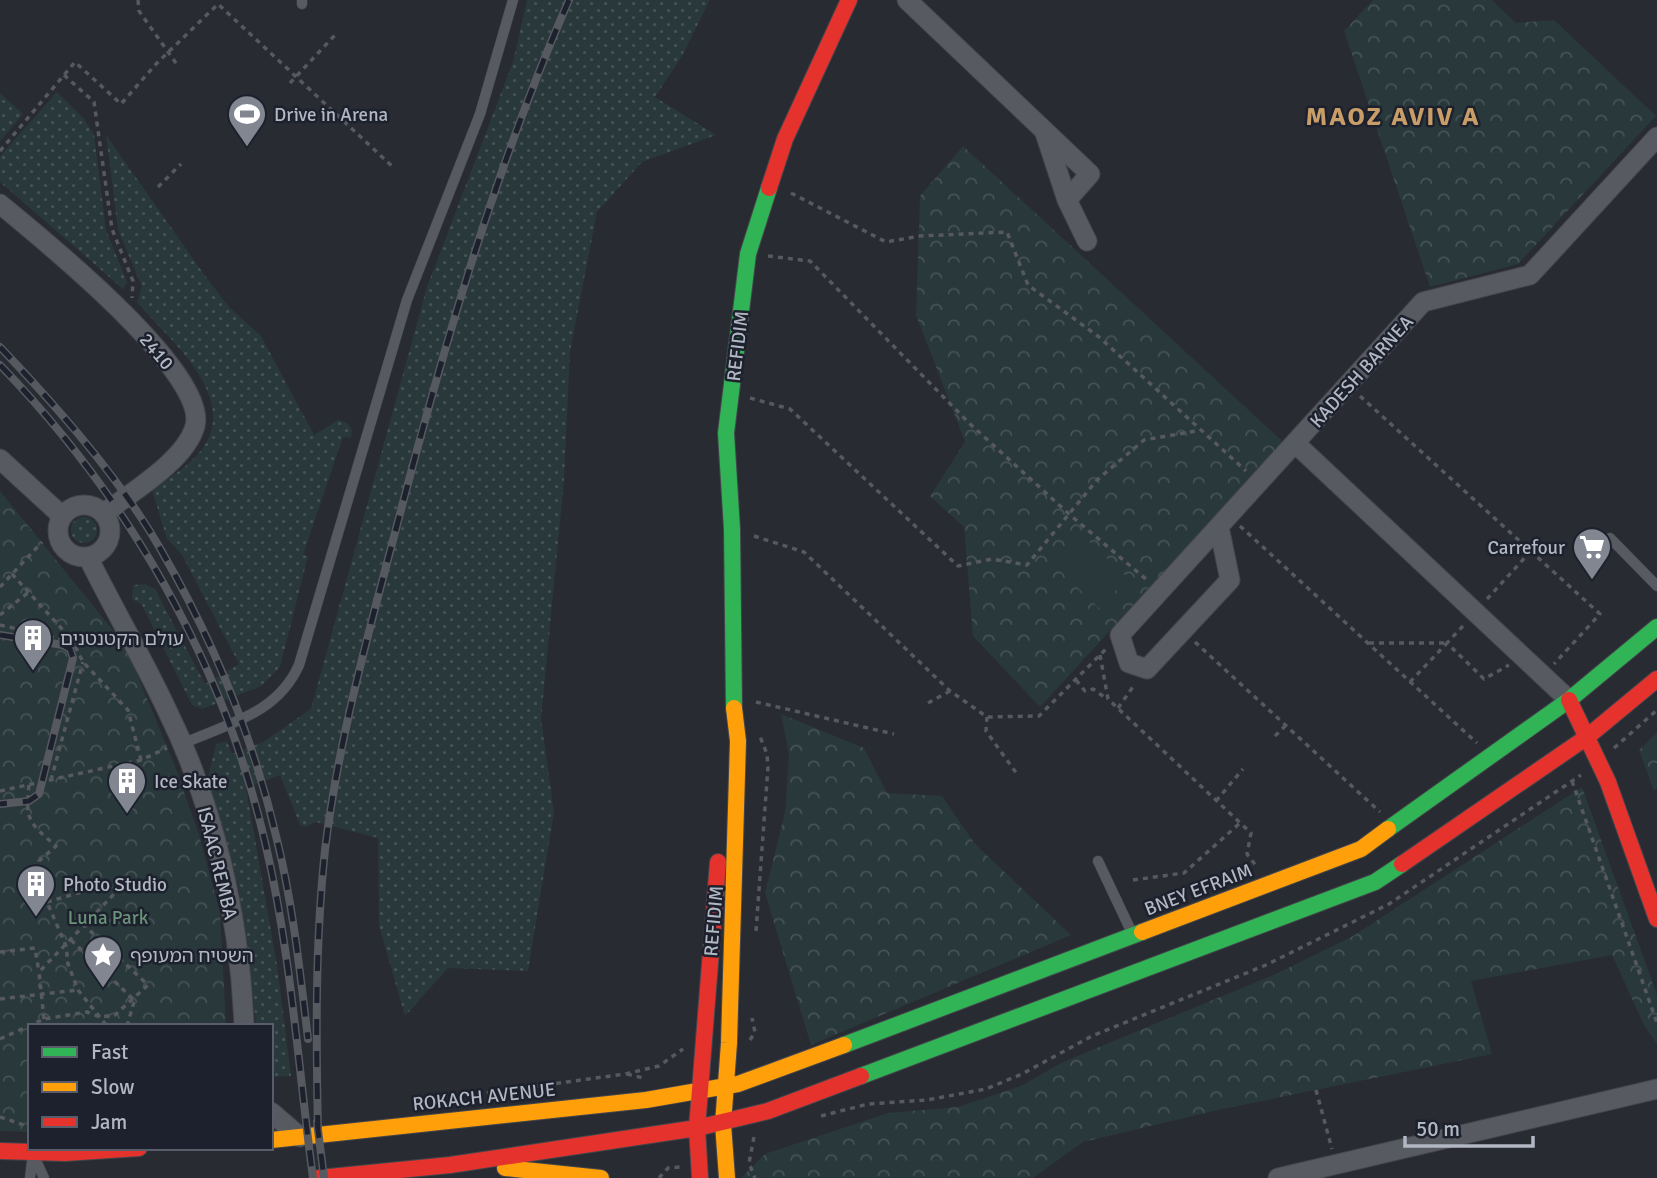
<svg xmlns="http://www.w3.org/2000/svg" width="1657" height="1178" font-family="Signika,'Noto Sans Hebrew',sans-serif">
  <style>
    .grass { fill: url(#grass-dots) }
    .forest { fill: url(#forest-crowns) }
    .pitch { fill: #29383b }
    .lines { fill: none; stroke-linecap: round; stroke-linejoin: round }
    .lane-casing { stroke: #44464c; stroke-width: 11 }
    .street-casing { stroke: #44464c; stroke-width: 21 }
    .fast-casing { stroke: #44464c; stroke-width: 18 }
    .slow-casing { stroke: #44464c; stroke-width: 18 }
    .jam-casing { stroke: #44464c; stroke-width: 18 }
    .path { stroke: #56595f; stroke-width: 3.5; stroke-dasharray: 5 5; stroke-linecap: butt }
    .lane { stroke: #585a61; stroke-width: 10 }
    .street { stroke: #585a61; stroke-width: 19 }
    .fast { stroke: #30b455; stroke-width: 16 }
    .slow { stroke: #ff9f0a; stroke-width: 16 }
    .jam { stroke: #e5322d; stroke-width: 16 }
    .rail-casing { stroke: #56595f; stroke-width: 8 }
    .rail { stroke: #1c212d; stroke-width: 5; stroke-dasharray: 16; stroke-linecap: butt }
    .labels { text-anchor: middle; stroke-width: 5; stroke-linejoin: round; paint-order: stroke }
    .poi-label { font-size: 19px; fill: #b2b7c4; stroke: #1c212d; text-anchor: start }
    .street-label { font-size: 19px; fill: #b2b7c4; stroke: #1c212d }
    .park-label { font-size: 19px; fill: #6b9379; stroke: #1c212d }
    .district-label { font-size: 26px; font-weight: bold; letter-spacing: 2px; fill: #c99d68; stroke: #1c212d }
  </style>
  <defs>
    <pattern id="grass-dots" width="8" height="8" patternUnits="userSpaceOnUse" patternTransform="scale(1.75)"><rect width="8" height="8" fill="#29383b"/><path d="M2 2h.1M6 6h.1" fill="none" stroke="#465356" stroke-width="1.8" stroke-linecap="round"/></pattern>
    <pattern id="forest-crowns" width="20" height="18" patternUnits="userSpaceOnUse" patternTransform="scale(1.75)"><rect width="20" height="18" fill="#29383b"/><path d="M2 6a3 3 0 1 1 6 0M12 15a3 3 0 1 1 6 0" fill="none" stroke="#465356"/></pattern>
  </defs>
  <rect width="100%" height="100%" fill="#282b32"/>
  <path class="grass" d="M527,0H710L682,56L655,97L716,135L642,162L597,212L570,352L564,480L541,719L554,812L528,971L448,968L405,1016L379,926L378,838L316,822L305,827L300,825L280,775L246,788L277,965L291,1076L271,1077V1026H256L248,947L238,886L209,787L208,777L216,744L227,741L232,754L263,742L311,709L427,287L513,62Z
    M57,92L84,119L94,135L106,230L127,282L123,289L0,182V156Z
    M0,93L23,114L0,141Z
    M106,135L208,280L230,308L261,336L314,435L338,420L347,423L352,430L351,438L343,437L303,555L308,556L280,667L261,686L202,709L192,705L142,605L132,599L133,585L145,584L155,589L205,684L239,664L182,555L167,539L152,490C167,479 186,468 198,454C245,400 170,341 137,302L142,287L118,230Z
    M71 530a13 13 0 1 1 26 0a13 13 0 1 1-26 0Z"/>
  <path class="forest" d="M1373,0H1492L1516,23L1554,20L1656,116L1518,264L1430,287L1344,31Z
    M963,146L1283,442L1040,707L973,636L964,527L930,496L965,442L916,315L920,196Z
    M0,491L125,645L175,766L199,835L220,913L226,1026H30V1132L0,1131Z
    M781,714L864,748L887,793L942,796L975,844L1071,935L811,1045L765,893L785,812L789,754Z
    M1657,733V788L1654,791L1639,750Z
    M1582,787L1657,995V1044L1644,1025L1612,955L1471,981L1492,1054L1218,1110L1083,1142L1033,1178H741L765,1154L888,1113L958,1107L1021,1086L1063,1062L1278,973L1353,936Z"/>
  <path class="pitch" d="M1080,533L1128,578L1099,608L1052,563Z"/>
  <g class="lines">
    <defs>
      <path id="lane" d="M302,4V0
        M1610,538L1657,586
        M182,744C229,723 277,714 299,665L407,300L480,114L513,0
        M1098,861L1132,933
        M34,1156L44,1178
        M30,1178L33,1153"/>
      <path id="street" d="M907,0L1090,174L1067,200L1044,130
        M1067,200L1087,241
        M0,204C40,237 209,373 195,426C186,460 132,492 104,513
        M1296,444L1569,700
        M0,459L62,516
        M58 531a26 26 0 1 1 52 0a26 26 0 1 1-52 0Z
        M1219,527L1230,580L1147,669L1129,663L1120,635L1423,302L1530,275L1657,137
        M88,557C113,608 142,657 166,708C214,805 240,918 244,1026
        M271,1112L300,1137
        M1278,1178L1657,1089"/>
      <path id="fast" d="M734,708L732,529L726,433L748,254L769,188
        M1388,829L1569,700L1657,627
        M844,1045L1142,932
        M861,1076L1375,882L1402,864"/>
      <path id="slow" d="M1142,932L1361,849L1388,829
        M271,1140L646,1100L738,1084L844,1045
        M505,1168L601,1178
        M727,1178L723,1124L729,1043L738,741L734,708"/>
      <path id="jam" d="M769,188L785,139L849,0
        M1569,700L1608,782L1657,919
        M1402,864L1587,737L1657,679
        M0,1151L65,1153L139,1148
        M319,1178L450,1165L697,1128L768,1111L861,1076
        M700,1178L697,1128L718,862"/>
    </defs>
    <use href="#lane" class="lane-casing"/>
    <use href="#street" class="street-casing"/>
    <use href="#fast" class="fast-casing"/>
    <use href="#slow" class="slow-casing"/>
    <use href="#jam" class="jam-casing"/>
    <path class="path" d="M138,0L139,11L178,66
      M64,75L94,102L112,229L133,281L132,298
      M290,83L335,35
      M0,151L75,62L121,104L157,63L218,4L394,168
      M158,187L181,164
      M791,193L886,242L920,236L1007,232L1028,285L1099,337L1246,471
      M768,256L810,261L969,423L1069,514L1147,580
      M1360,396L1600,614L1554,664
      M750,398L790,409L958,566L992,559L1027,565L1097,480L1144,440L1196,431
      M1240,526L1477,743
      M754,536L804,552L950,691L987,717L1039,716L1107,648
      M12,574L72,640
      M0,587L42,542
      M1487,599L1531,551
      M0,615L30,591
      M0,625L73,642L83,662L128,710L141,760
      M1463,626L1447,643L1484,679L1509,665
      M1195,642L1380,812
      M1369,643H1447
      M1100,655L1108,699L1251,833L1247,854L1257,867
      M1076,680L1085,691L1093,689L1107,699
      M1410,682L1447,643
      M756,702L894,734
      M928,703L950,691
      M1118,708L1135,684
      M987,717L986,731L1017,774
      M1275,736L1286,725
      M1614,748L1657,710
      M51,780L83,662
      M1572,781L1657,1023
      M29,785C25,820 29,823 56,846L39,861L47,902L66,946L68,964L78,990L107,1026
      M0,791L141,760L167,748
      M1216,801L1243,769
      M1133,880L1184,873L1240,823
      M756,931L768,767L767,754L759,734
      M71,940L134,1000
      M0,952L35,948L39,972
      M0,999L78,990
      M44,1019L39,972L117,891L109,884L47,902
      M127,1026L134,1002
      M0,1039L44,1019L87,1012L100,1017L115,1015L148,985L85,926
      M750,1040L755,1032L752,1018
      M627,1074L643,1078
      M1316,1090L1332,1149
      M457,1097L625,1074L659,1066L683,1049
      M821,1116L868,1104L927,1100L986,1089L1022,1074L1092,1036L1266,965L1389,904L1581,775
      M0,1117L30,1127
      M754,1137L749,1163L755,1178
      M659,1178L668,1168L681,1167"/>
    <use href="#lane" class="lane"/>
    <use href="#street" class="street"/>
    <use href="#fast" class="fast"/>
    <use href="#slow" class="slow"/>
    <use href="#jam" class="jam"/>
    <defs>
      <path id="rail" d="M0,347C57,407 120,478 161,550C213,640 254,740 277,840C293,905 300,972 308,1039
        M0,365C128,497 223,662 265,842C291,952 298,1066 313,1178
        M0,635L63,645L70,649L73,658L39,794L29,801L0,804
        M317,1122L324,1178
        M318,1131C316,1037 315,944 325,850C338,741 368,635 396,529C443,349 494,171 569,0"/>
    </defs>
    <use href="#rail" class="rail-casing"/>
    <use href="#rail" class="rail"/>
  </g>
  <defs>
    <symbol id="stadium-pin" viewBox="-11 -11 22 30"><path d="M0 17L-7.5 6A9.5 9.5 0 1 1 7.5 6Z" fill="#828691" stroke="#1c212d"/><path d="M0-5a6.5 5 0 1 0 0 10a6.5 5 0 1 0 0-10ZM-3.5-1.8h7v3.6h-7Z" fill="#fff"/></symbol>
    <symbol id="supermarket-pin" viewBox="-11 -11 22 30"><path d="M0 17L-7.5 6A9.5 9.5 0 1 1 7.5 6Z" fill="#828691" stroke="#1c212d"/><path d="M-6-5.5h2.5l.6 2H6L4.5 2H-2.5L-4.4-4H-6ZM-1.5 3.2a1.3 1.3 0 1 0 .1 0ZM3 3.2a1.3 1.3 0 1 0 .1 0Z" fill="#fff"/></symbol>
    <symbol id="building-pin" viewBox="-11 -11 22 30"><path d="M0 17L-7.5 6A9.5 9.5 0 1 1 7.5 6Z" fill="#828691" stroke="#1c212d"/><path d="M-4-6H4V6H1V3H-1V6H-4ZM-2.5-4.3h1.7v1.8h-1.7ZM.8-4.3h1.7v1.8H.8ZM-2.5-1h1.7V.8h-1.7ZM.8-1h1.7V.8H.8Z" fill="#fff"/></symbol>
    <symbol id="sight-pin" viewBox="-11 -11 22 30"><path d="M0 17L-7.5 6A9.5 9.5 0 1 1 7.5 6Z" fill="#828691" stroke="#1c212d"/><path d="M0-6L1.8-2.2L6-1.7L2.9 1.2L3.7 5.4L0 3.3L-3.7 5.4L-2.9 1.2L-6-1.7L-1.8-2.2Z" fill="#fff"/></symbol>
  </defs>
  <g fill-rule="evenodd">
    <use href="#stadium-pin" x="225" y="92" width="44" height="60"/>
    <use href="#supermarket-pin" x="1570" y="525" width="44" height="60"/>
    <use href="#building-pin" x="11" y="616" width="44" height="60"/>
    <use href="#building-pin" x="105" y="759" width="44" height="60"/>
    <use href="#building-pin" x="14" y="862" width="44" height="60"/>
    <use href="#sight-pin" x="81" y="933" width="44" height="60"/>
  </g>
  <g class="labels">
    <g class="poi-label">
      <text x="274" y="121">Drive in Arena</text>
      <text x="1565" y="554" text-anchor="end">Carrefour</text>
      <text x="60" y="645">עולם הקטנטנים</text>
      <text x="154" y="788">Ice Skate</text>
      <text x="63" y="891">Photo Studio</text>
      <text x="130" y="962">השטיח המעופף</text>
    </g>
    <g class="street-label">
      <text transform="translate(737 346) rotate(-83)" y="7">REFIDIM</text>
      <text transform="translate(157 351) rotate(50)" y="7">2410</text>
      <text transform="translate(1361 371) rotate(-48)" y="7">KADESH BARNEA</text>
      <text transform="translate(218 863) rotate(76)" y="7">ISAAC REMBA</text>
      <text transform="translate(1198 889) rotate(-21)" y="7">BNEY EFRAIM</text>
      <text transform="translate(713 921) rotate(-85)" y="7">REFIDIM</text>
      <text transform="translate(484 1096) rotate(-6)" y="7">ROKACH AVENUE</text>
    </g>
    <g class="park-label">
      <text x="108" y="924">Luna Park</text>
    </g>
    <g class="district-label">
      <text x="1393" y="125">MAOZ AVIV A</text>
    </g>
  </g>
  <rect x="28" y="1024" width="245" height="126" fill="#1c212d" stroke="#585d69" stroke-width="2"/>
  <rect x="42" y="1047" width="35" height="10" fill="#30b455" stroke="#585d69" stroke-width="2"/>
  <text x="91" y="1059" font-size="21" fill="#b2b7c4">Fast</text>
  <rect x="42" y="1082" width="35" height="10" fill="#ff9f0a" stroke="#585d69" stroke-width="2"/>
  <text x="91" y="1094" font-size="21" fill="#b2b7c4">Slow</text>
  <rect x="42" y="1117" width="35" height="10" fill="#e5322d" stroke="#585d69" stroke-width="2"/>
  <text x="91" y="1129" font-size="21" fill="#b2b7c4">Jam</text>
  <path d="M1405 1136v10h128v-10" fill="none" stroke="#b2b7c4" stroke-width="3.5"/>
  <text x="1416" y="1136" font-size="21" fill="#b2b7c4" stroke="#1c212d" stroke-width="5" paint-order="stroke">50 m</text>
</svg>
